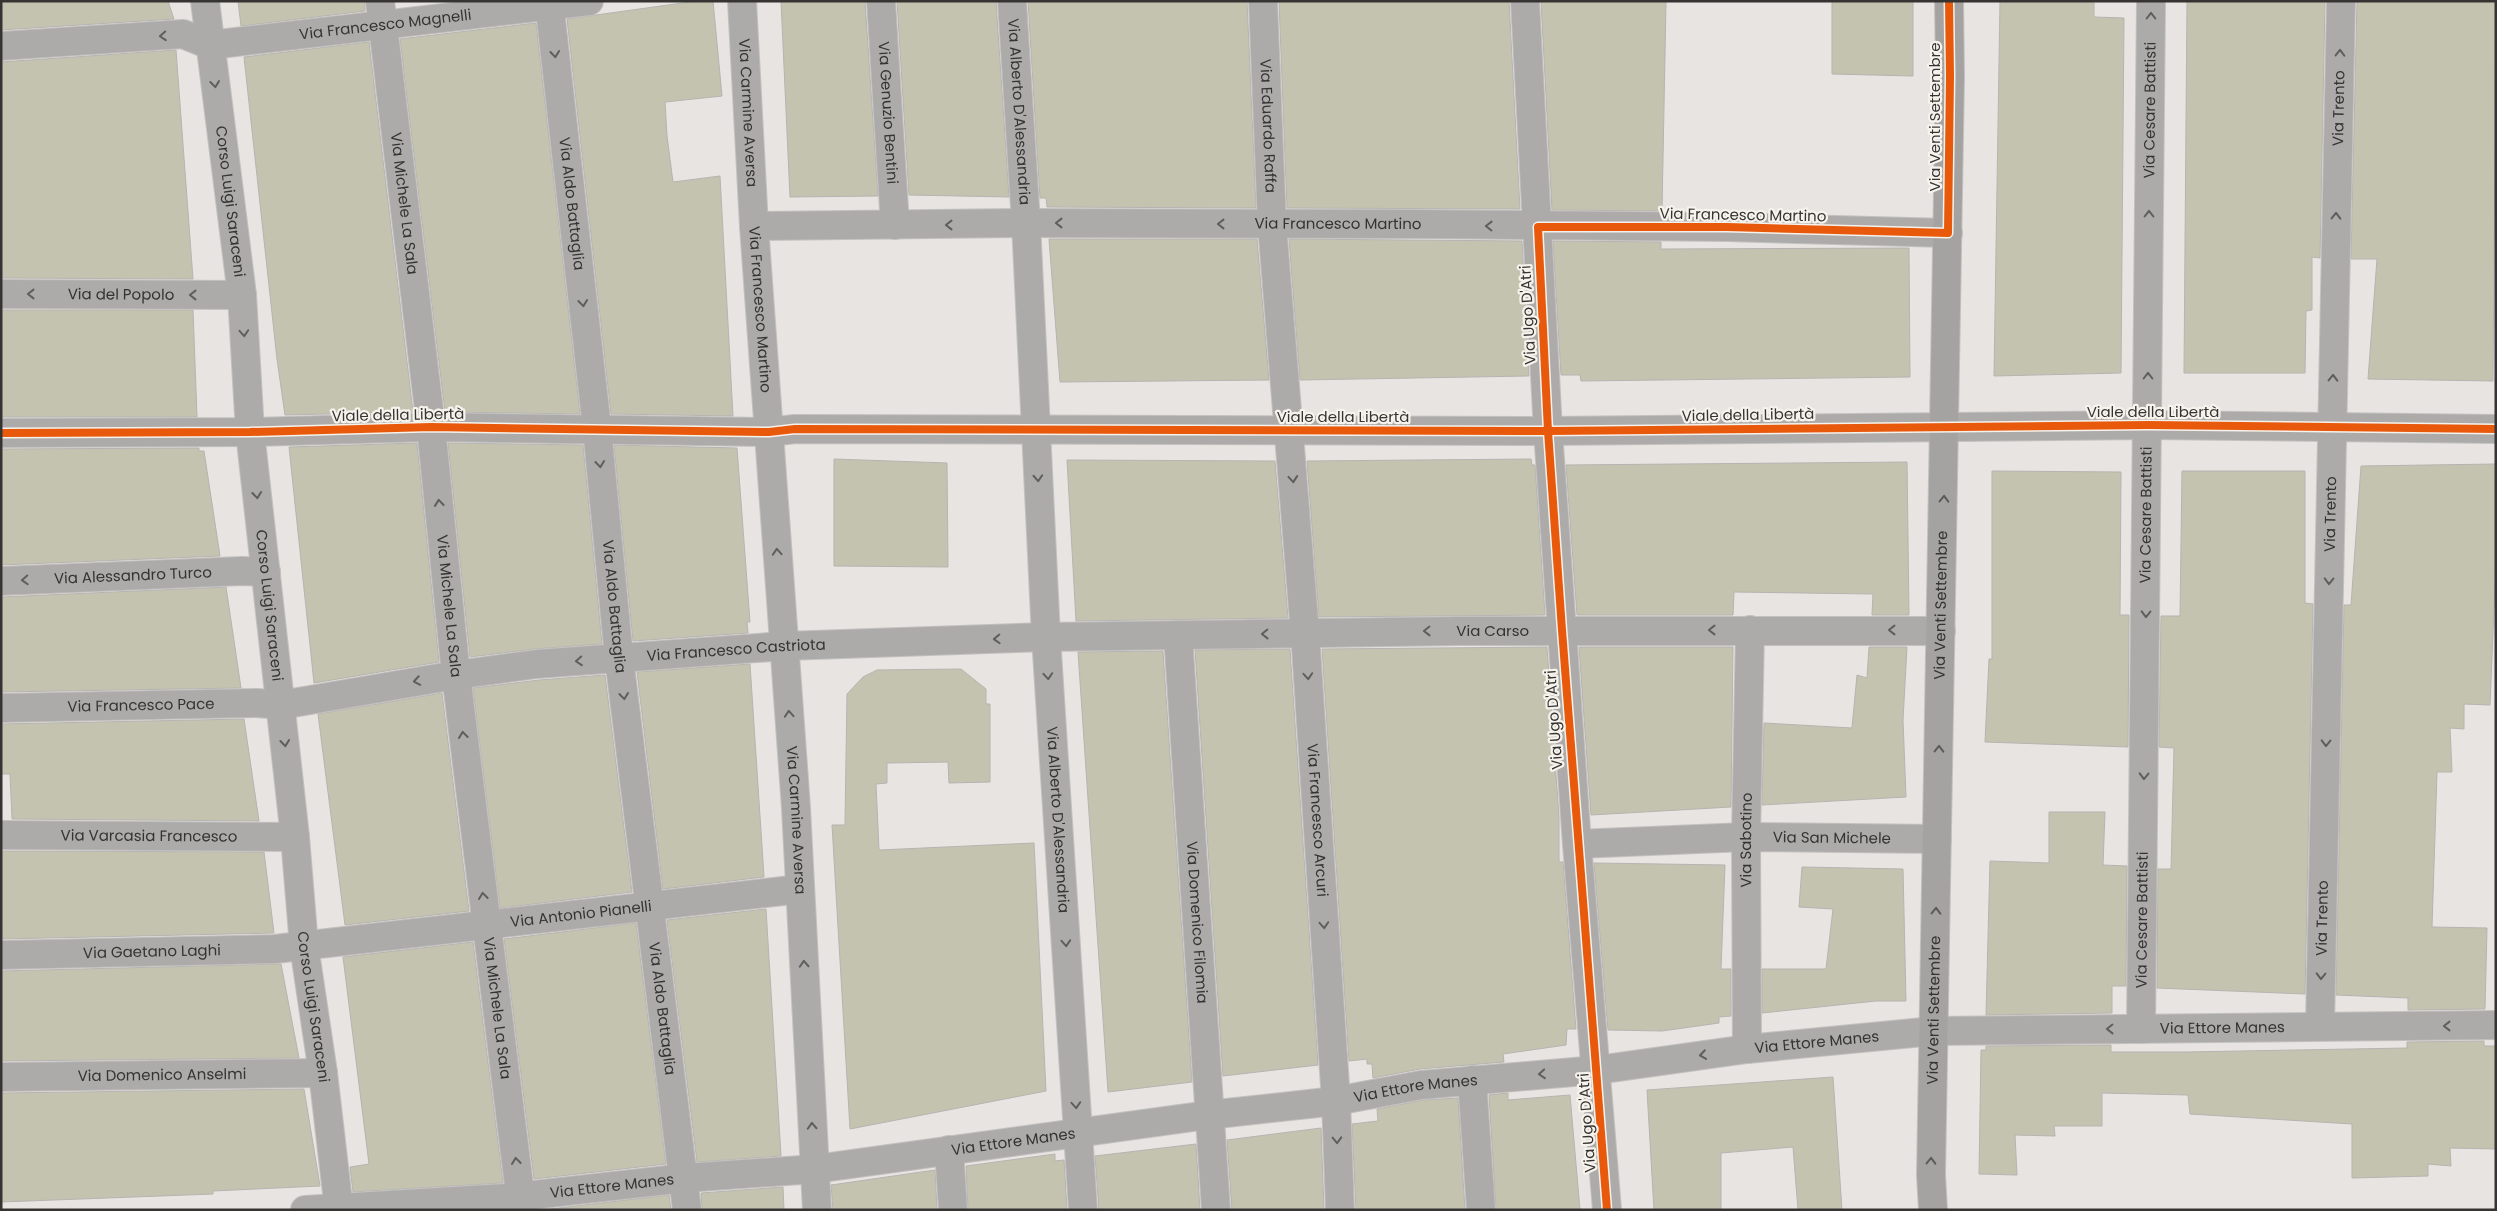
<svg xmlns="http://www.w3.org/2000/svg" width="2497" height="1211" font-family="Poppins,sans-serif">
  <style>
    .building { fill: #c4c3b0; stroke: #b5b4b1 }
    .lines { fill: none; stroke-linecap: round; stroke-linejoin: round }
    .street-casing { stroke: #c3c1bf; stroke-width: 30 }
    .primary-casing { stroke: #c3c1bf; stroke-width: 30 }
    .street { stroke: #acabaa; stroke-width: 28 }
    .primary { stroke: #a5a3a1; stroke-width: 28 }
    .cycleway-casing { stroke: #f6f2ec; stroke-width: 11 }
    .cycleway { stroke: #e8590c; stroke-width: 8 }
    .oneway { stroke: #5f5e5c }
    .oneway2 { stroke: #5d5b59 }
    .labels { text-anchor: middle; stroke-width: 4.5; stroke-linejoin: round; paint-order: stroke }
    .street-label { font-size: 15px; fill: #363432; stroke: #f6f2ec }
  </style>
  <rect width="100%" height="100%" fill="#e7e4e1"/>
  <path class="building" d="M1,1H168L174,19L1,30Z
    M238,1H365V11L241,26Z
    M697,1H713L722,96L665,102L667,136L673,182L720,176L733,416L611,414L567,19Z
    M781,1H865L878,196L790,197Z
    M897,1H996L1009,197L909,195Z
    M1028,1H1247L1256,208L1047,207L1046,198H1040Z
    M1279,1H1509L1520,209L1287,208Z
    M1541,1H1666L1662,211L1552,210Z
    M1832,1H1913V76L1832,74Z
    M2000,1H2094V17L2124,18L2121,373L1994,376Z
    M2187,1H2325L2320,258L2312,257V310L2306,311L2305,373H2184Z
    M2357,1H2496L2493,381L2368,379L2377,259H2351Z
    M536,23L580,414L445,412L400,39Z
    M369,42L413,412L285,415L277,359L244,57Z
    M176,50L193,279L1,278V62Z
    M1049,239H1257L1269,380L1060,382Z
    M1289,239L1522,241L1529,376L1300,380Z
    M1553,241L1661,242V249L1909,248L1910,377L1581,381L1580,375H1561Z
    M1,310H193L197,417H1Z
    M417,443L439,662L314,683L289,447Z
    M448,443L583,445L602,644L535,649L470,657Z
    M614,445L737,448L750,622H747L748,633L633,641Z
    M199,448V451H204L220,556L1,565V449Z
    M834,459L947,463L948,567L834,566Z
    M1531,459L1532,465H1535L1545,615L1319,617L1307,461Z
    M1067,460L1275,461L1288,618L1076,621Z
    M1907,462L1909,615H1872L1873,594L1734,592L1733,615H1577L1566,465Z
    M2496,464V560L2490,705L2464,704V729L2450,728L2452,772H2437L2432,927L2487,928L2485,1009L2408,1010V998L2336,995L2344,605H2351L2361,466Z
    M1992,471L2121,472L2120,615H2129L2128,747L1985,742L1989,659H1992Z
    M2182,471H2305V603L2313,604L2305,994L2157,988L2158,869H2171L2174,748L2159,747L2161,616H2180Z
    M226,587L241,688L1,692V597Z
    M1547,647L1559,817V862H1563L1576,1029H1567L1566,1045L1503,1054L1504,1062L1420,1069L1373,1078L1372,1064H1367V1059L1349,1061L1322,649Z
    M1579,647H1733L1731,807L1591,815Z
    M1869,647H1907L1903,720L1906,797L1762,805L1764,723L1852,728L1857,675L1867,678Z
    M1290,649L1318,1065L1223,1076L1195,650Z
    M1163,651L1192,1082L1108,1092L1078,652Z
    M750,664L764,877L663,889L637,672Z
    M961,669L986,689V704H990V782L949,783L948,762L887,763V783L876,784L879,850L1034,843L1046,1091L850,1129L832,825H845L847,694L863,677L877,670Z
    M605,675L632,892L500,908L473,688L539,680Z
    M442,693L469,911L345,925L318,714Z
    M244,719L259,821L12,819L10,774H1V724Z
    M2049,812H2105L2103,865L2127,866L2126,986H2112V1013L1986,1015L1990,861L2049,863Z
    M1,851L264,852L274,933L1,939Z
    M1594,863L1725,865L1721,969H1731V1016L1719,1017V1023L1662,1031L1608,1030Z
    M1802,867L1903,869L1906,1001H1876L1762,1013V969H1826L1833,909L1799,907Z
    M766,909L781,1156L697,1162L667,920Z
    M636,923L666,1164L534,1179L504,939Z
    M473,942L503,1183L353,1192L350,1167L369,1164L343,957Z
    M281,964L299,1058L1,1061V971Z
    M2484,1041V1046H2496V1149L2450,1148L2451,1166L2428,1164V1176L2352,1178V1124L2190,1114L2188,1095L2102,1093V1126H2054L2055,1136L2015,1135L2017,1175L1979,1174L1981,1050H1986V1046L2111,1045V1052H2185L2407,1048V1042Z
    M1833,1077L1842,1210H1798L1793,1147L1721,1153V1210H1654L1647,1090Z
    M304,1089L320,1186L213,1191V1194L1,1202V1093Z
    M1508,1093V1100L1570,1095L1580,1210H1496L1489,1095Z
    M1458,1098L1465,1210H1356L1352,1124L1378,1121L1377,1109L1423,1100Z
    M1321,1128L1324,1210H1232L1227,1140Z
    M1196,1144L1200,1210H1099L1095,1156Z
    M1055,1154V1161L1064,1160L1067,1210H968L966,1166Z
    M935,1170L937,1210H833L831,1185Z
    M783,1187L784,1210H702L701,1193Z
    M669,1195L671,1210H542Z"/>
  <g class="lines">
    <defs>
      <g id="street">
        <path id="s1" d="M205,1L242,295L250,432L295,837L304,946L323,1073L339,1210"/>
        <path id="s2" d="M380,1L431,427L456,675L522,1210"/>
        <path id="s3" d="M549,1L597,428L619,658L687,1210"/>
        <path id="s4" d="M742,1L754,226L796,808L817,1210"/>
        <path id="s5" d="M881,1L895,225"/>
        <path id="s6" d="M1012,1L1026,223L1046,637L1083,1210"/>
        <path id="s7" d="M1263,1L1272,225L1305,633L1336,1101L1340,1210"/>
        <path d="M1525,1L1548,431L1577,844L1607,1210"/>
        <path id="s8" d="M1,46L183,34L210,45L589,1"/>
        <path id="s9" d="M754,226L1026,223L1414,224L1727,227L1948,233"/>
        <path id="s10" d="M1,294L242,295"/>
        <path d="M1,433L250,432L431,427L769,432L795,429L1548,431L2148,425L2496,429"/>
        <path id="s11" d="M1,581L242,571L266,572"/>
        <path id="s12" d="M1178,635L1216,1210"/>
        <path id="s13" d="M1,708L257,703L281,705L456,675L537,664L784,646L1046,637L1458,631H1941"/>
        <path id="s14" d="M1,835L295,837"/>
        <path id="s15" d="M1577,844L1746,837L1937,839"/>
        <path id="s16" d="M1,955L275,949L800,889"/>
        <path id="s17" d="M2320,1026L2341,1"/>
        <path id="s18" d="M2141,1029L2151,1"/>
        <path id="s19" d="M1747,1049L1746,837L1750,630"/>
        <path id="s20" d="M1,1077L323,1073"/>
        <path d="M1472,1080L1481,1210"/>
        <path d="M949,1150L953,1210"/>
        <path id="s21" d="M305,1210L506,1198L685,1178L815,1169L1208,1115L1336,1101L1421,1085L1597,1070L1747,1049L1934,1031L2496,1025"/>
      </g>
      <g id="primary">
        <path id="s22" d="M1933,1210L1931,1175L1950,76L1949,1"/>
      </g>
    </defs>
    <use href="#street" class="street-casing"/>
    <use href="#primary" class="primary-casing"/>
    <use href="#street" class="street"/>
    <use href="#primary" class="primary"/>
    <defs>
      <path id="cycleway" d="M1,433L250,432L431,427L769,432L795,429L1548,431L2148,425L2496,429
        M1607,1210L1562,630L1548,431L1538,227H1727L1948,233L1950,76L1949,1"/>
    </defs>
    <use href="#cycleway" class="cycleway-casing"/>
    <use href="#cycleway" class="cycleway"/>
  </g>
  <defs><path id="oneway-chevron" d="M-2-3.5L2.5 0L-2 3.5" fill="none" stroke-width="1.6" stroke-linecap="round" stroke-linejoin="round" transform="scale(1.25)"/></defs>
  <g class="oneway">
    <use href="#oneway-chevron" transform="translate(2151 16) rotate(-90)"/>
    <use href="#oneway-chevron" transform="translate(163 36) rotate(176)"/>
    <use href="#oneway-chevron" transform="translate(2340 53) rotate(-89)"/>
    <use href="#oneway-chevron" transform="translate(555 54) rotate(84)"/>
    <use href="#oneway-chevron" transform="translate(215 84) rotate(83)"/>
    <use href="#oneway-chevron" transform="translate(2149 214) rotate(-90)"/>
    <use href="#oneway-chevron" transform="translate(2336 216) rotate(-89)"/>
    <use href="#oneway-chevron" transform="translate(1059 223) rotate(-180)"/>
    <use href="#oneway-chevron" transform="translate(1221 224) rotate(-180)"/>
    <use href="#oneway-chevron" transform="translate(949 225) rotate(180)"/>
    <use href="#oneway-chevron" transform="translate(1489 226) rotate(-179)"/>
    <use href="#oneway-chevron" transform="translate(31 294) rotate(-180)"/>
    <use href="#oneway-chevron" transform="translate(193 295) rotate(-180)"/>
    <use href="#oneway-chevron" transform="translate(583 303) rotate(84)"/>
    <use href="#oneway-chevron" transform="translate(244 333) rotate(86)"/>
    <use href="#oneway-chevron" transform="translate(2148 376) rotate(-90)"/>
    <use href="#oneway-chevron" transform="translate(2333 378) rotate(-89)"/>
    <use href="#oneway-chevron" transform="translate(600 464) rotate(84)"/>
    <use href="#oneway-chevron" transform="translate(1038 478) rotate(87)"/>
    <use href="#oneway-chevron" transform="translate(1293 479) rotate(85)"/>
    <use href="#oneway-chevron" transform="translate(257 495) rotate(84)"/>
    <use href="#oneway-chevron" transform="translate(439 503) rotate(-96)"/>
    <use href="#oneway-chevron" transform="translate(777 552) rotate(-94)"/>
    <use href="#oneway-chevron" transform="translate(25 580) rotate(177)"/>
    <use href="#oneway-chevron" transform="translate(2329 581) rotate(91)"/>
    <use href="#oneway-chevron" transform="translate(2146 614) rotate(91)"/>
    <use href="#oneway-chevron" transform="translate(1712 630) rotate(-180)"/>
    <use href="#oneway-chevron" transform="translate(1892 630) rotate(-180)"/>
    <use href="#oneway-chevron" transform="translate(1427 631) rotate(179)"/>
    <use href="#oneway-chevron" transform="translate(1265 634) rotate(179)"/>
    <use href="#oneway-chevron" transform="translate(997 639) rotate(178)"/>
    <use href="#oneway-chevron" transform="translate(579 661) rotate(176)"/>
    <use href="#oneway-chevron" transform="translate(1048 676) rotate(86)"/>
    <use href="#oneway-chevron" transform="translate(1308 676) rotate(86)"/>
    <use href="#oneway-chevron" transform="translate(417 681) rotate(170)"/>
    <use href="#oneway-chevron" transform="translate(624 696) rotate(83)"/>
    <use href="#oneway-chevron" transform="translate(789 714) rotate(-94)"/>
    <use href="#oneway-chevron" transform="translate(463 735) rotate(-97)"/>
    <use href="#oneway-chevron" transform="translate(285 743) rotate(84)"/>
    <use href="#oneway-chevron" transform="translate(2326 743) rotate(91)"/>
    <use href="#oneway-chevron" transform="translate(2144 776) rotate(91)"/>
    <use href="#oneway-chevron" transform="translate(483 896) rotate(-97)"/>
    <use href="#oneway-chevron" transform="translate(1324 925) rotate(86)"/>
    <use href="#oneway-chevron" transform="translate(1066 943) rotate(86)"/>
    <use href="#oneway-chevron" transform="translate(804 964) rotate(-93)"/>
    <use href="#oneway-chevron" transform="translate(2321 976) rotate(91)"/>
    <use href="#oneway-chevron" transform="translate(2447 1026) rotate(180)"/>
    <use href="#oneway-chevron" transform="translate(2110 1029) rotate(179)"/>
    <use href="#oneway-chevron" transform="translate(1703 1055) rotate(172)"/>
    <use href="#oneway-chevron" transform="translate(1542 1074) rotate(175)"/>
    <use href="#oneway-chevron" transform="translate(1076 1105) rotate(86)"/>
    <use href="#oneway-chevron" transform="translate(812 1126) rotate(-93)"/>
    <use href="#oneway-chevron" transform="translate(1337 1140) rotate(88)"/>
    <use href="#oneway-chevron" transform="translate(516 1161) rotate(-97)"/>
  </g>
  <g class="oneway2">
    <use href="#oneway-chevron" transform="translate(1944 499) rotate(-89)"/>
    <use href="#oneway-chevron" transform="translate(1939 749) rotate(-89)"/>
    <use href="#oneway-chevron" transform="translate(1936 911) rotate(-89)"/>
    <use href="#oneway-chevron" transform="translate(1931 1161) rotate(-89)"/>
  </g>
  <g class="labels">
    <g class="street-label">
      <text dy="5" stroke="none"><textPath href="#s8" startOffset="388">Via Francesco Magnelli</textPath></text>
      <text dy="5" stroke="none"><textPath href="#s17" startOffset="918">Via Trento</textPath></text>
      <text dy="5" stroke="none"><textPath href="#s18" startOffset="919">Via Cesare Battisti</textPath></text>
      <text dy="5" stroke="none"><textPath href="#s6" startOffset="111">Via Alberto D'Alessandria</textPath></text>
      <text dy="5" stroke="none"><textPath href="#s5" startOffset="112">Via Genuzio Bentini</textPath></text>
      <text dy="5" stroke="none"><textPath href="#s4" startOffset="112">Via Carmine Aversa</textPath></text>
      <text transform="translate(1935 117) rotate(-90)" y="5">Via Venti Settembre</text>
      <text dy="5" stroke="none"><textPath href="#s7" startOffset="125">Via Eduardo Raffa</textPath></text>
      <text dy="5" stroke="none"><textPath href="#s1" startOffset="202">Corso Luigi Saraceni</textPath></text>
      <text dy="5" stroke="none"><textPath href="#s2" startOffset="204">Via Michele La Sala</textPath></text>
      <text dy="5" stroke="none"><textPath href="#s3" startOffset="204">Via Aldo Battaglia</textPath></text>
      <text transform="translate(1743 215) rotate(1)" y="5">Via Francesco Martino</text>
      <text dy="5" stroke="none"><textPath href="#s9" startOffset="584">Via Francesco Martino</textPath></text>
      <text dy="5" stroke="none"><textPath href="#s10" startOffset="120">Via del Popolo</textPath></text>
      <text dy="5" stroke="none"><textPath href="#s4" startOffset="309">Via Francesco Martino</textPath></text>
      <text transform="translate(1528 315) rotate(-93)" y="5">Via Ugo D'Atri</text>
      <text x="2153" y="417">Viale della Libertà</text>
      <text transform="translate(398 415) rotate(-1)" y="5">Viale della Libertà</text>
      <text transform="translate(1748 415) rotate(-1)" y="5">Viale della Libertà</text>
      <text x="1343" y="422">Viale della Libertà</text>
      <text dy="5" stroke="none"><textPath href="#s17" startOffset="512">Via Trento</textPath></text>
      <text dy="5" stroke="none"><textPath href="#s18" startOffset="514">Via Cesare Battisti</textPath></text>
      <text dy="5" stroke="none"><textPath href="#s11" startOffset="132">Via Alessandro Turco</textPath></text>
      <text dy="5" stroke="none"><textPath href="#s1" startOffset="608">Corso Luigi Saraceni</textPath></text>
      <text dy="5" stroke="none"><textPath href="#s2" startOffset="609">Via Michele La Sala</textPath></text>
      <text dy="5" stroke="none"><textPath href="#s3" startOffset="609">Via Aldo Battaglia</textPath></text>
      <text dy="5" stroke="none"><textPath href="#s22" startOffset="605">Via Venti Settembre</textPath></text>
      <text dy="5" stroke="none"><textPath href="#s13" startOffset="1496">Via Carso</textPath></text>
      <text dy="5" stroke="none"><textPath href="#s13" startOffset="739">Via Francesco Castriota</textPath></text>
      <text dy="5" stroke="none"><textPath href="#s13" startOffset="140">Via Francesco Pace</textPath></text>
      <text transform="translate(1554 720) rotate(-94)" y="5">Via Ugo D'Atri</text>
      <text dy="5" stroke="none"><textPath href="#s4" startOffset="821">Via Carmine Aversa</textPath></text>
      <text dy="5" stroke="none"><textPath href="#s6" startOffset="820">Via Alberto D'Alessandria</textPath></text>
      <text dy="5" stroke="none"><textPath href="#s7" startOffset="821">Via Francesco Arcuri</textPath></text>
      <text dy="5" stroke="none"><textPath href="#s14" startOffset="148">Via Varcasia Francesco</textPath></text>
      <text dy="5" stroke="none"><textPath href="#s15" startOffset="255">Via San Michele</textPath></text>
      <text dy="5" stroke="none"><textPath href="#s19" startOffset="209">Via Sabotino</textPath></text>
      <text dy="5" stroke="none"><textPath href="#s16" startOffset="582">Via Antonio Pianelli</textPath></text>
      <text dy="5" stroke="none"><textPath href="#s17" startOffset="108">Via Trento</textPath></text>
      <text dy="5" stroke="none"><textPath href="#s18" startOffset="109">Via Cesare Battisti</textPath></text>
      <text dy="5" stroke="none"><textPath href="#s12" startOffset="288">Via Domenico Filomia</textPath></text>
      <text dy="5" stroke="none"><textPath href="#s16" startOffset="151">Via Gaetano Laghi</textPath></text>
      <text dy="5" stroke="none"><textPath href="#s1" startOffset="1012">Corso Luigi Saraceni</textPath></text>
      <text dy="5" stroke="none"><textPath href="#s2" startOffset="1014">Via Michele La Sala</textPath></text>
      <text dy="5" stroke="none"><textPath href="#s3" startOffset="1014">Via Aldo Battaglia</textPath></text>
      <text dy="5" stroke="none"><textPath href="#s22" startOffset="200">Via Venti Settembre</textPath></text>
      <text dy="5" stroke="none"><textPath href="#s21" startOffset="1928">Via Ettore Manes</textPath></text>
      <text dy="5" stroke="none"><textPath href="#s21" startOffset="1522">Via Ettore Manes</textPath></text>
      <text dy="5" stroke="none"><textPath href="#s20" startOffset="161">Via Domenico Anselmi</textPath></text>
      <text dy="5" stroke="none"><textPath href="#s21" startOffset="1118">Via Ettore Manes</textPath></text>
      <text transform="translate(1587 1123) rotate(-94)" y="5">Via Ugo D'Atri</text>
      <text dy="5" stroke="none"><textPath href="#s21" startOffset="712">Via Ettore Manes</textPath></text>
      <text dy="5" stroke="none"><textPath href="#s21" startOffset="308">Via Ettore Manes</textPath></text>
    </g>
  </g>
  <rect width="2497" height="1211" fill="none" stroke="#363432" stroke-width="5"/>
</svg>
